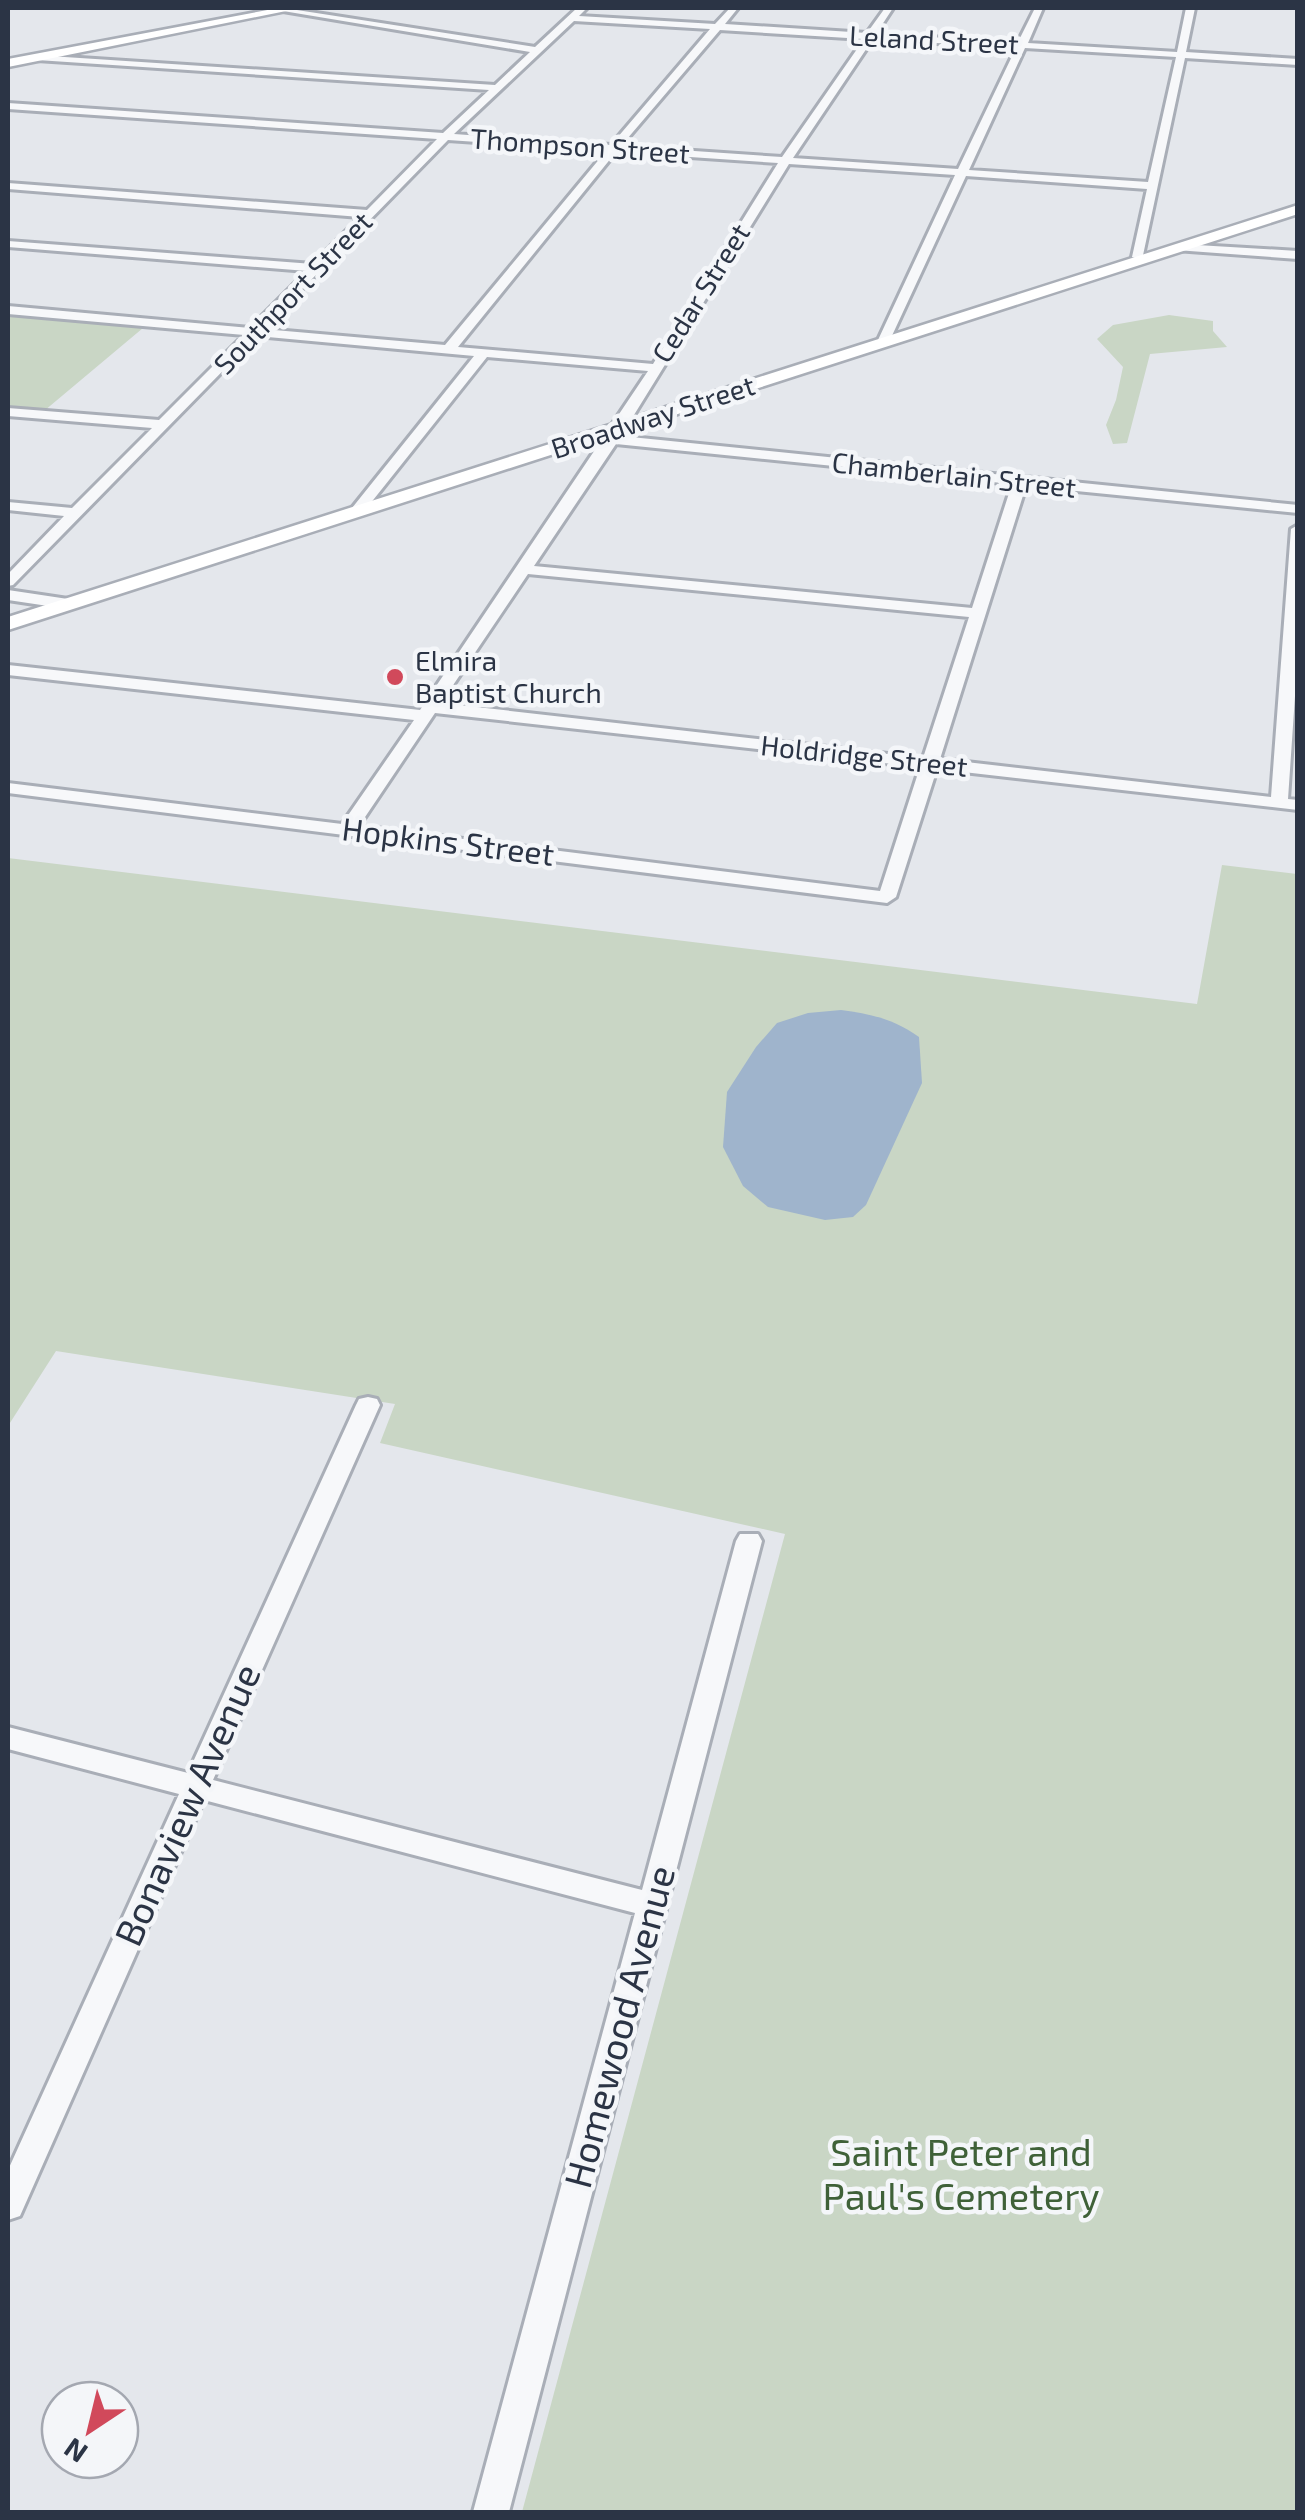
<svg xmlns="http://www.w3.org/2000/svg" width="1305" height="2520" font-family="'Exo 2',sans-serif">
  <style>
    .green { fill: #c9d6c5 }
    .water { fill: #9fb4cc }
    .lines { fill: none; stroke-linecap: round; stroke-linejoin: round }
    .street-casing { stroke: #a9aeb7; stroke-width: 6 }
    .secondary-casing { stroke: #a9aeb7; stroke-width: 5 }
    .street { fill: #f7f8fa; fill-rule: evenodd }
    .secondary { fill: #fff; fill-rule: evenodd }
    .poi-dot { fill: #d1495b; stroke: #f4f6f9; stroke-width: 4 }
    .labels { text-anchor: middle; stroke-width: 9; stroke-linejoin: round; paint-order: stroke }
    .far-street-label { font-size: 28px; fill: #2b3445; stroke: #f4f6f9 }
    .far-poi-label { font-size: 28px; fill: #2b3445; stroke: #f4f6f9; text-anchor: start }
    .street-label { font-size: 32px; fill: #2b3445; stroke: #f4f6f9 }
    .near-street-label { font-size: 38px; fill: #2b3445; stroke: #f4f6f9 }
    .near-park-label { font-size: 38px; fill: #3f6138; stroke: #f4f6f9 }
  </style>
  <rect width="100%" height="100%" fill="#e4e7ec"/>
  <path class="green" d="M1169,315L1213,321V331L1227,347L1150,354L1127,443L1113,444L1106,425L1116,400L1123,367L1097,339L1113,325Z
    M8,316L143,328L44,411L8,408Z
    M8,858L1197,1004L1222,865L1297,874V2512H522L785,1534L380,1443L395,1404L56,1351L8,1426Z"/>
  <path class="water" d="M841,1010C871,1014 894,1019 919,1037L922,1083L866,1205L853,1217L825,1220L768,1207L743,1186L723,1147L727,1092L756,1047L777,1023L808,1013Z"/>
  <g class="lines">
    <defs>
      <path id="street" d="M284,8L535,47L577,8H587L579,16L715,24L730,8H738L725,24L867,33L885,8H893L876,34L1018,42L1035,8H1043L1028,43L1177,52L1186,8H1195L1186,52L1298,59V65L1185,58L1142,260L1132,257L1147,189L966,176L890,340L884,344L878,340L955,175L789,164L621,436L1298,505V513L1026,486L940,759L1271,797L1291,529L1298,525V652L1288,799L1298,800V810L937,769L896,897L887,903L8,793V783L342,824L414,720L8,675V665L420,710L648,371L487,357L362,514H352V508L474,356L257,336L13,585L8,586V574L64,516L8,510V502L72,508L152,428L8,416V408L159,420L244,335L8,314V306L250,328L307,271L8,247V241L313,264L360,217L8,189V183L367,210L437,139L8,109V103L443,133L489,90L37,60L34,55L495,85L530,52L277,10ZM574,21L710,29L611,145L454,134ZM720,30L864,39L782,157L621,146ZM873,39L1016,48L958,169L793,158ZM1025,48L1176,57L1148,182L969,170ZM448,140L606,151L445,345L263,329ZM616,152L778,163L653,364L458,347ZM616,444L1012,484L972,608L534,566ZM528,574L969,617L923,758L441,703ZM435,713L920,767L880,891L359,826Z
        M1180,244L1298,251V259L1176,250V246Z
        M8,590L68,599L76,604L68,609L8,600Z
        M368,1397L377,1399L380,1405L213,1780L642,1890L736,1541L740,1534H758L762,1541L509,2512H473L635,1913L204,1800L20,2216L8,2220V2170L179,1794L8,1749V1727L188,1773L356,1405L359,1399Z"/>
      <path id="secondary" d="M278,8H301L8,67V59Z
        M1298,205V214L8,630V617Z"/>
    </defs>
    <use href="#street" class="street-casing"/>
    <use href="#secondary" class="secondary-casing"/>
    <use href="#street" class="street"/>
    <use href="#secondary" class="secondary"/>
  </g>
  <circle class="poi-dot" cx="395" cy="677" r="10"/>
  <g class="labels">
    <g class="far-street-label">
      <text transform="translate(934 40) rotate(3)" y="10">Leland Street</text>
      <text transform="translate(580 146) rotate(4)" y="10">Thompson Street</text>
      <text transform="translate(293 293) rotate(-46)" y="10">Southport Street</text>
      <text transform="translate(701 293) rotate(-58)" y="10">Cedar Street</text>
      <text transform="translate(653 417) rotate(-18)" y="10">Broadway Street</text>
      <text transform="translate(954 475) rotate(6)" y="10">Chamberlain Street</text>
      <text transform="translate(864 756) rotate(6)" y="10">Holdridge Street</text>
    </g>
    <g class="far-poi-label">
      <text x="415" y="671">Elmira<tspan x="415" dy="32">Baptist Church</tspan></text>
    </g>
    <g class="street-label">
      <text transform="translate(448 842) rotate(7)" y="11">Hopkins Street</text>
    </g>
    <g class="near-street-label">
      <text transform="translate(188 1805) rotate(-66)" y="13">Bonaview Avenue</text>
      <text transform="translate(620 2027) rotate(-75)" y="13">Homewood Avenue</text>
    </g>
    <g class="near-park-label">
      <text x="961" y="2166">Saint Peter and<tspan x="961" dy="44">Paul's Cemetery</tspan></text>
    </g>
  </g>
  <rect width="1305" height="2520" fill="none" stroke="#2b3445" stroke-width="20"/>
  <g transform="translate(90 2430) rotate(215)"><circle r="48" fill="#f4f6f9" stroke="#a4a8b1" stroke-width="2.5"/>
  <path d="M0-8L18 38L0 25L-18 38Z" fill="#d1495b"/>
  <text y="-15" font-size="28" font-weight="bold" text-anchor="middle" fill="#2b3445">N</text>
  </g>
</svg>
